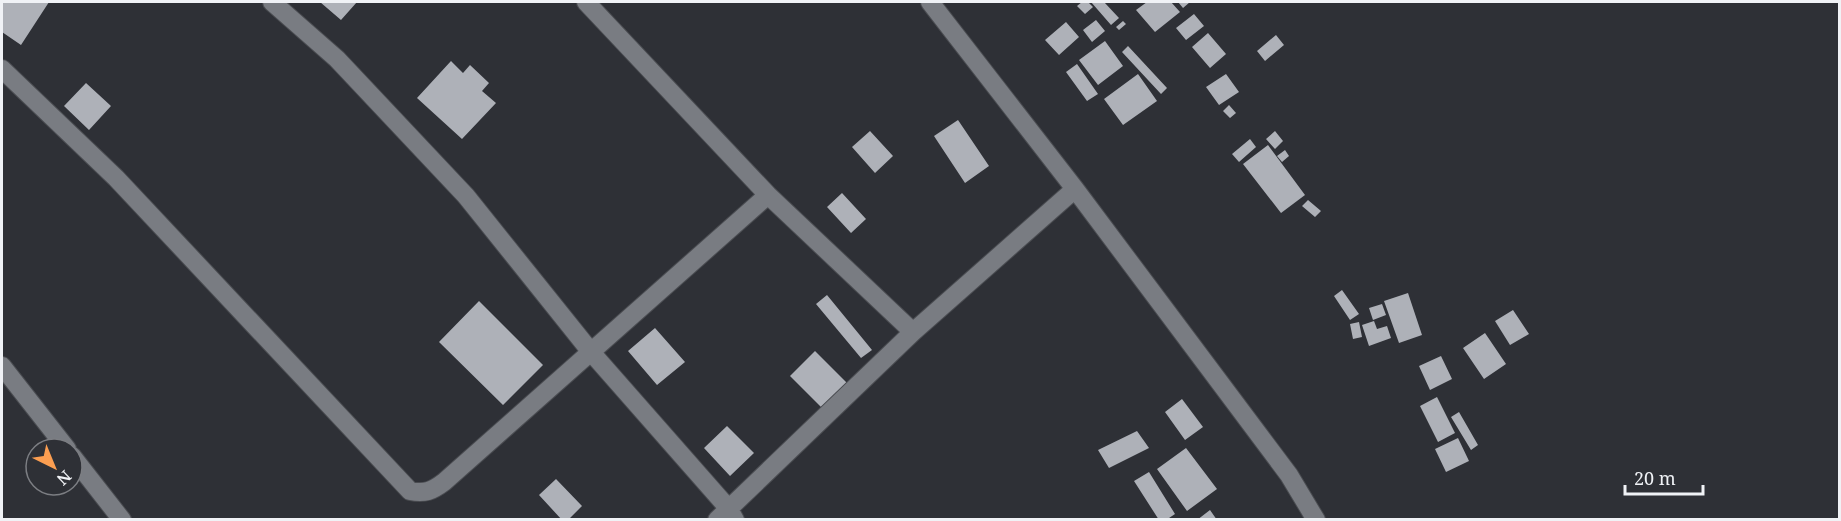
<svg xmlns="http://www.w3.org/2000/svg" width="1841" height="521" font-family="'Noto Serif',serif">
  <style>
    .building { fill: #aeb1b8 }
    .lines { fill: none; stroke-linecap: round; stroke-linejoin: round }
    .street-casing { stroke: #4a4c51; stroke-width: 20 }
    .street { stroke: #797c82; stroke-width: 18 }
  </style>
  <rect width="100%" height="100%" fill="#2e3036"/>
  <path class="building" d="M2,2H49L21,45L2,32Z
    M320,2H357L341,20Z
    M1082,2H1088L1093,7L1085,14L1077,6Z
    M1091,2H1104L1119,18L1111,25Z
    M1147,2H1171L1180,12L1155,32L1136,10Z
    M1178,2H1190L1183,8Z
    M1194,14L1204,26L1186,40L1176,28Z
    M1096,20L1105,31L1092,42L1083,30Z
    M1123,21L1126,24L1119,30L1116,27Z
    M1066,22L1079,37L1059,55L1045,40Z
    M1208,33L1226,54L1210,68L1192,47Z
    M1276,35L1284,45L1265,61L1257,51Z
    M1105,41L1123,66L1098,85L1079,60Z
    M1128,46L1167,88L1161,94L1122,52Z
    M451,61L463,73L470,65L489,83L482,91L496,103L462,139L417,98Z
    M1077,64L1098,94L1087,101L1066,72Z
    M1138,74L1157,101L1123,125L1104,99Z
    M1226,74L1239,92L1219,105L1206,87Z
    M86,83L111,106L89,130L64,106Z
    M1229,105L1236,113L1230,118L1223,111Z
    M958,120L989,166L965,183L934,136Z
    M870,131L893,156L875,173L852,147Z
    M1275,131L1283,141L1275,149L1266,139Z
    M1250,139L1256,147L1239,162L1232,154Z
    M1268,145L1305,195L1281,213L1243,164Z
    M1285,150L1289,156L1282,162L1277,156Z
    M842,193L866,219L851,233L827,207Z
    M1308,200L1321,211L1315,217L1302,206Z
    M1342,290L1359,314L1350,320L1334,296Z
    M1408,293L1422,335L1399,343L1384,301Z
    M827,295L872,350L861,358L816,304Z
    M479,301L543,365L503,405L439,342Z
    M1382,304L1386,315L1373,320L1369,308Z
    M1513,310L1529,334L1510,345L1495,321Z
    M1374,321L1377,329L1387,326L1391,338L1369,346L1362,325Z
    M1359,322L1362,337L1353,339L1350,324Z
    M655,328L685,362L657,385L628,351Z
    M1485,333L1506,364L1484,379L1463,348Z
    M815,351L849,385L824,410L790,376Z
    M1441,356L1452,379L1430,390L1419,366Z
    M1437,397L1455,433L1438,442L1420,406Z
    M1182,399L1203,427L1185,440L1165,412Z
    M1459,412L1478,445L1471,450L1451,417Z
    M727,426L754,453L730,476L704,448Z
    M1137,431L1149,448L1109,468L1098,450Z
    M1458,438L1469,461L1446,472L1435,449Z
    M1186,448L1217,489L1187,511L1157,469Z
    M1149,472L1175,514L1166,520H1159L1134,481Z
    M556,479L582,506L568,520H562L539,495Z
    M1210,510L1217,520H1197Z"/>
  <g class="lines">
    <defs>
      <path id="street" d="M272,2L337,59L466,196L591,352L729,509L735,520
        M586,2L768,195L913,332
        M930,2L1075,189L1289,475L1316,520
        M2,69L116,178L410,491C425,494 432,491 444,482L768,195
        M2,366L67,449
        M72,456L122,520
        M717,520L913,332L1075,189"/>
    </defs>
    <use href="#street" class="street-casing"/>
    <use href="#street" class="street"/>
  </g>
  <rect width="1841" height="521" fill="none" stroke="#f0f2f6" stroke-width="6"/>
  <g transform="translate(54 467) rotate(137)"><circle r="28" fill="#2e3036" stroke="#7c7e83" stroke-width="1.5"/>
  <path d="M0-4.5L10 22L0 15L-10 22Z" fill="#fb9e51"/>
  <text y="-9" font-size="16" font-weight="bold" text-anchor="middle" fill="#f0f2f6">N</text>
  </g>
  <path d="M1625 485v9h78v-9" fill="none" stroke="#f0f2f6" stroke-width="3"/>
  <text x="1634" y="485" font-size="18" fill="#f0f2f6" stroke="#2e3036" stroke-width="4.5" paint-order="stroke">20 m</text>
</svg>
